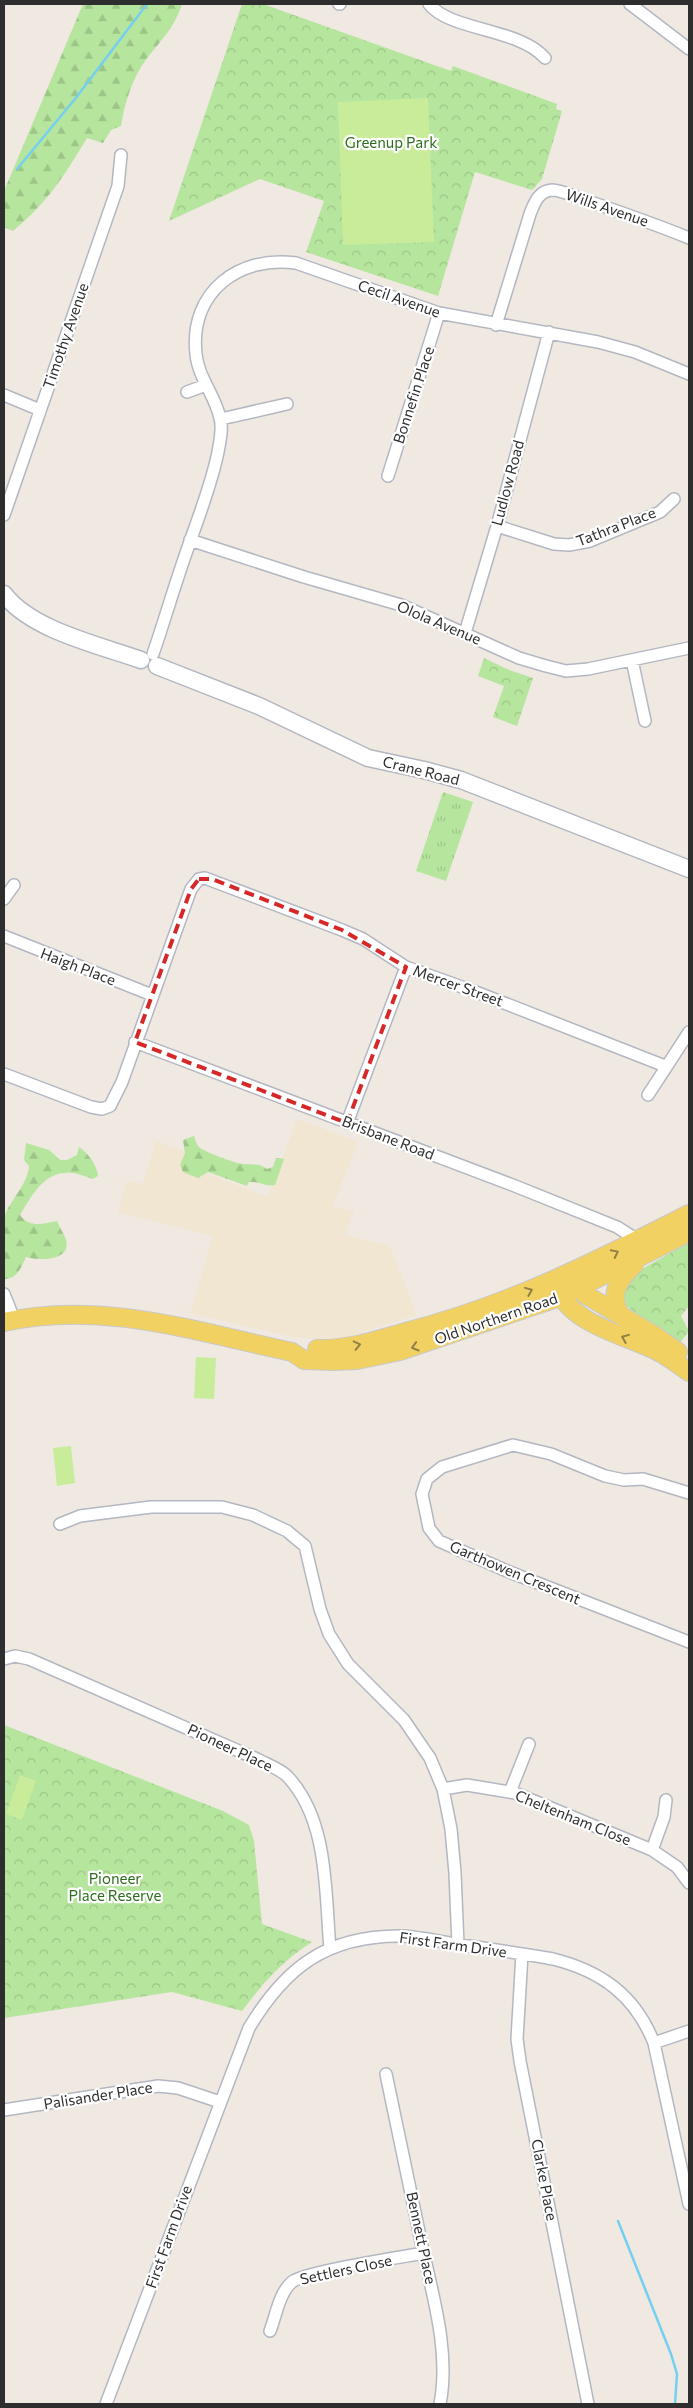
<svg xmlns="http://www.w3.org/2000/svg" width="693" height="2408" font-family="Commissioner,sans-serif">
  <style>
    .education { fill: #f0e6d1 }
    .grass { fill: url(#grass-tufts) }
    .forest { fill: url(#forest-firs) }
    .park { fill: url(#park-crowns) }
    .pitch { fill: #c9ec9a }
    .lines { fill: none; stroke-linecap: round; stroke-linejoin: round }
    .stream { stroke: #75cff0; stroke-width: 2.5 }
    .street-casing { stroke: #b4b7c1; stroke-width: 14 }
    .secondary-casing { stroke: #b4b7c1; stroke-width: 19 }
    .primary-casing { stroke: #c9c9c9; stroke-width: 20 }
    .street { stroke: #fff; stroke-width: 11 }
    .secondary { stroke: #fff; stroke-width: 16 }
    .primary { stroke: #f2d163; stroke-width: 18 }
    .oneway { stroke: #908048 }
    .marked { fill: none; stroke: #d62828; stroke-width: 4; stroke-dasharray: 10 6; stroke-linejoin: round }
    .labels { text-anchor: middle; stroke-width: 4.5; stroke-linejoin: round; paint-order: stroke }
    .park-label { font-size: 15px; fill: #2c6e1b; stroke: #fff }
    .street-label { font-size: 15px; fill: #2e2e2e; stroke: #fff }
  </style>
  <defs>
    <pattern id="grass-tufts" width="24" height="20" patternUnits="userSpaceOnUse" patternTransform="scale(1.25)"><rect width="24" height="20" fill="#b6e59e"/><path d="M3 7l-1-3M5 7V3M7 7l1-3M15 17l-1-3M17 17v-4M19 17l1-3" fill="none" stroke="#9dc588"/></pattern>
    <pattern id="forest-firs" width="22" height="20" patternUnits="userSpaceOnUse" patternTransform="scale(1.25)"><rect width="22" height="20" fill="#b6e59e"/><path d="M5 1l3.5 6h-7zM16 11l3.5 6h-7z" fill="#9dc588"/></pattern>
    <pattern id="park-crowns" width="20" height="18" patternUnits="userSpaceOnUse" patternTransform="scale(1.25)"><rect width="20" height="18" fill="#b6e59e"/><path d="M2 6a3 3 0 1 1 6 0M12 15a3 3 0 1 1 6 0" fill="none" stroke="#9dc588"/></pattern>
  </defs>
  <rect width="100%" height="100%" fill="#efe9e1"/>
  <path class="education" d="M297,1119L358,1142L333,1206L354,1211L345,1235L390,1246L417,1315L340,1339L322,1340L292,1337L190,1313L213,1236L118,1212L127,1181L143,1184L156,1141L188,1153L184,1165L268,1197Z"/>
  <path class="grass" d="M443,792L473,802L446,881L416,871Z"/>
  <path class="forest" d="M83,4H182C174,29 160,41 145,61C132,79 124,105 121,126L111,130L103,143L87,138C64,176 48,202 13,231L4,227V191Z
    M194,1136C195,1139 196,1144 199,1147C202,1151 237,1164 243,1164C252,1165 260,1163 267,1169L273,1167L276,1158L284,1159L275,1185C266,1187 259,1181 249,1182L247,1186L208,1172L198,1178L183,1172L180,1165L185,1153L183,1140Z
    M26,1143L49,1150L60,1160H67L77,1155L79,1147C88,1153 97,1165 98,1176L92,1179C53,1161 38,1184 20,1215C29,1228 43,1224 57,1221C59,1227 64,1233 66,1240C72,1261 39,1261 26,1257C21,1267 18,1279 4,1279C4,1264 0,1227 5,1215C12,1197 27,1186 29,1166L24,1160Z"/>
  <path class="park" d="M242,4H263L451,71L453,66L557,104L556,109L562,111L542,179L532,190L475,172L438,296L306,252L324,201L260,179L169,221Z
    M484,658L509,670L533,678L517,726L493,717L504,686L478,676Z
    M689,1242V1306L681,1316L689,1331L679,1344L626,1306L624,1284L642,1269Z
    M4,1725L223,1811L249,1825L254,1841L262,1924L312,1942C281,1962 264,1982 242,2011L172,1992L4,2018Z"/>
  <path class="pitch" d="M428,98L434,242L343,245L338,102Z
    M196,1357L216,1358L214,1399L194,1398Z
    M71,1446L75,1483L57,1486L53,1448Z
    M20,1775L36,1781L22,1820L6,1814Z"/>
  <g class="lines">
    <path class="stream" d="M17,169L75,99L147,4
      M618,2221L671,2354L677,2374L675,2404"/>
    <defs>
      <path id="street" d="M339,4H340
        M429,4C450,31 519,28 545,58
        M630,4L689,49
        M496,325L530,214C534,204 538,191 552,190C562,190 575,197 585,200C620,212 655,224 689,238
        M187,392L206,385
        M4,395L40,410
        M221,419L287,404
        M388,476L439,313
        M4,515L118,186L121,155
        M497,526L554,544L569,545L590,541L660,512L674,499
        M190,540L304,577L401,605L519,658L546,666L566,671L588,669L689,648
        M465,633L497,526L549,332
        M153,654C166,616 177,577 191,539C201,510 212,482 218,452C220,441 223,428 220,418C215,395 198,377 196,354C189,292 239,255 296,263L439,313L598,342L635,352L689,374
        M632,660L645,721
        M4,899L14,885
        M4,936L152,995
        M135,1042L515,1186L617,1227L639,1241
        M4,1074L91,1107L102,1109L110,1106L122,1082L191,889L199,879L205,878L342,930L363,939L406,967L476,992L665,1066
        M648,1095L689,1032
        M347,1123L406,967
        M4,1294L14,1319
        M689,1493L643,1479L624,1480L605,1476L551,1454L513,1445L442,1467L427,1479L422,1494L429,1528L439,1541L507,1571L689,1642
        M60,1524L80,1516L151,1507H222L253,1515L287,1531L305,1546L320,1609L329,1634L348,1664L404,1720L430,1758L443,1789L451,1829L455,1873L458,1945
        M4,1659L15,1656L29,1659L257,1759C266,1764 280,1769 287,1776C329,1820 325,1893 330,1949
        M443,1789L467,1785L515,1793L652,1850L677,1867L689,1883
        M510,1792L529,1744
        M652,1850L664,1817L666,1800
        M522,1954L517,2039L520,2061L588,2404
        M654,2043L689,2031
        M386,2074C398,2131 410,2189 422,2246C433,2297 450,2352 440,2404
        M4,2110L158,2086L178,2088L220,2102
        M270,2331C276,2316 279,2293 292,2282C304,2272 402,2257 424,2253
        M106,2404L249,2028C285,1968 326,1936 399,1936C417,1936 437,1941 455,1944C488,1949 520,1953 553,1959C601,1971 635,1995 654,2043L689,2204"/>
      <path id="secondary" d="M4,594C31,630 99,645 141,660
        M157,666L259,706L368,758L424,770L461,780L689,869"/>
      <path id="primary" d="M574,1279L578,1288L586,1295L654,1335L678,1352
        M556,1287C572,1325 623,1334 657,1351C669,1357 679,1365 689,1372
        M620,1315C609,1294 618,1280 634,1265
        M4,1322C101,1300 197,1332 292,1352L304,1360L334,1361L357,1360L400,1351L560,1297L689,1232
        M317,1349C346,1350 374,1341 402,1333C508,1306 593,1263 689,1214"/>
    </defs>
    <use href="#street" class="street-casing"/>
    <use href="#secondary" class="secondary-casing"/>
    <use href="#primary" class="primary-casing"/>
    <use href="#street" class="street"/>
    <use href="#secondary" class="secondary"/>
    <use href="#primary" class="primary"/>
  </g>
  <defs><path id="oneway-chevron" d="M-2-3.5L2.5 0L-2 3.5" fill="none" stroke-width="1.6" stroke-linecap="round" stroke-linejoin="round" transform="scale(1.25)"/></defs>
  <g class="oneway">
    <use href="#oneway-chevron" transform="translate(615 1253) rotate(-26)"/>
    <use href="#oneway-chevron" transform="translate(529 1291) rotate(-22)"/>
    <use href="#oneway-chevron" transform="translate(625 1338) rotate(-158)"/>
    <use href="#oneway-chevron" transform="translate(357 1345) rotate(-13)"/>
    <use href="#oneway-chevron" transform="translate(415 1347) rotate(163)"/>
  </g>
  <path class="marked" d="M199,879H212L342,930L406,967L347,1123L135,1042L191,889Z"/>
  <g class="labels">
    <g class="park-label">
      <text x="391" y="148">Greenup Park</text>
      <text x="115" y="1884">Pioneer<tspan x="115" dy="17">Place Reserve</tspan></text>
    </g>
    <g class="street-label">
      <text transform="translate(607 208) rotate(19)" y="5">Wills Avenue</text>
      <text transform="translate(399 299) rotate(19)" y="5">Cecil Avenue</text>
      <text transform="translate(66 336) rotate(-71)" y="5">Timothy Avenue</text>
      <text transform="translate(414 395) rotate(-72)" y="5">Bonnefin Place</text>
      <text transform="translate(508 483) rotate(-75)" y="5">Ludlow Road</text>
      <text transform="translate(616 527) rotate(-21)" y="5">Tathra Place</text>
      <text transform="translate(439 623) rotate(23)" y="5">Olola Avenue</text>
      <text transform="translate(421 771) rotate(14)" y="5">Crane Road</text>
      <text transform="translate(78 967) rotate(21)" y="5">Haigh Place</text>
      <text transform="translate(458 986) rotate(20)" y="5">Mercer Street</text>
      <text transform="translate(388 1138) rotate(21)" y="5">Brisbane Road</text>
      <text transform="translate(496 1319) rotate(-19)" y="5">Old Northern Road</text>
      <text transform="translate(515 1573) rotate(23)" y="5">Garthowen Crescent</text>
      <text transform="translate(230 1748) rotate(25)" y="5">Pioneer Place</text>
      <text transform="translate(573 1818) rotate(22)" y="5">Cheltenham Close</text>
      <text transform="translate(453 1945) rotate(8)" y="5">First Farm Drive</text>
      <text transform="translate(98 2096) rotate(-9)" y="5">Palisander Place</text>
      <text transform="translate(544 2180) rotate(79)" y="5">Clarke Place</text>
      <text transform="translate(169 2237) rotate(-70)" y="5">First Farm Drive</text>
      <text transform="translate(421 2238) rotate(78)" y="5">Bennett Place</text>
      <text transform="translate(346 2270) rotate(-12)" y="5">Settlers Close</text>
    </g>
  </g>
  <rect width="693" height="2408" fill="none" stroke="#2e2e2e" stroke-width="10"/>
</svg>
